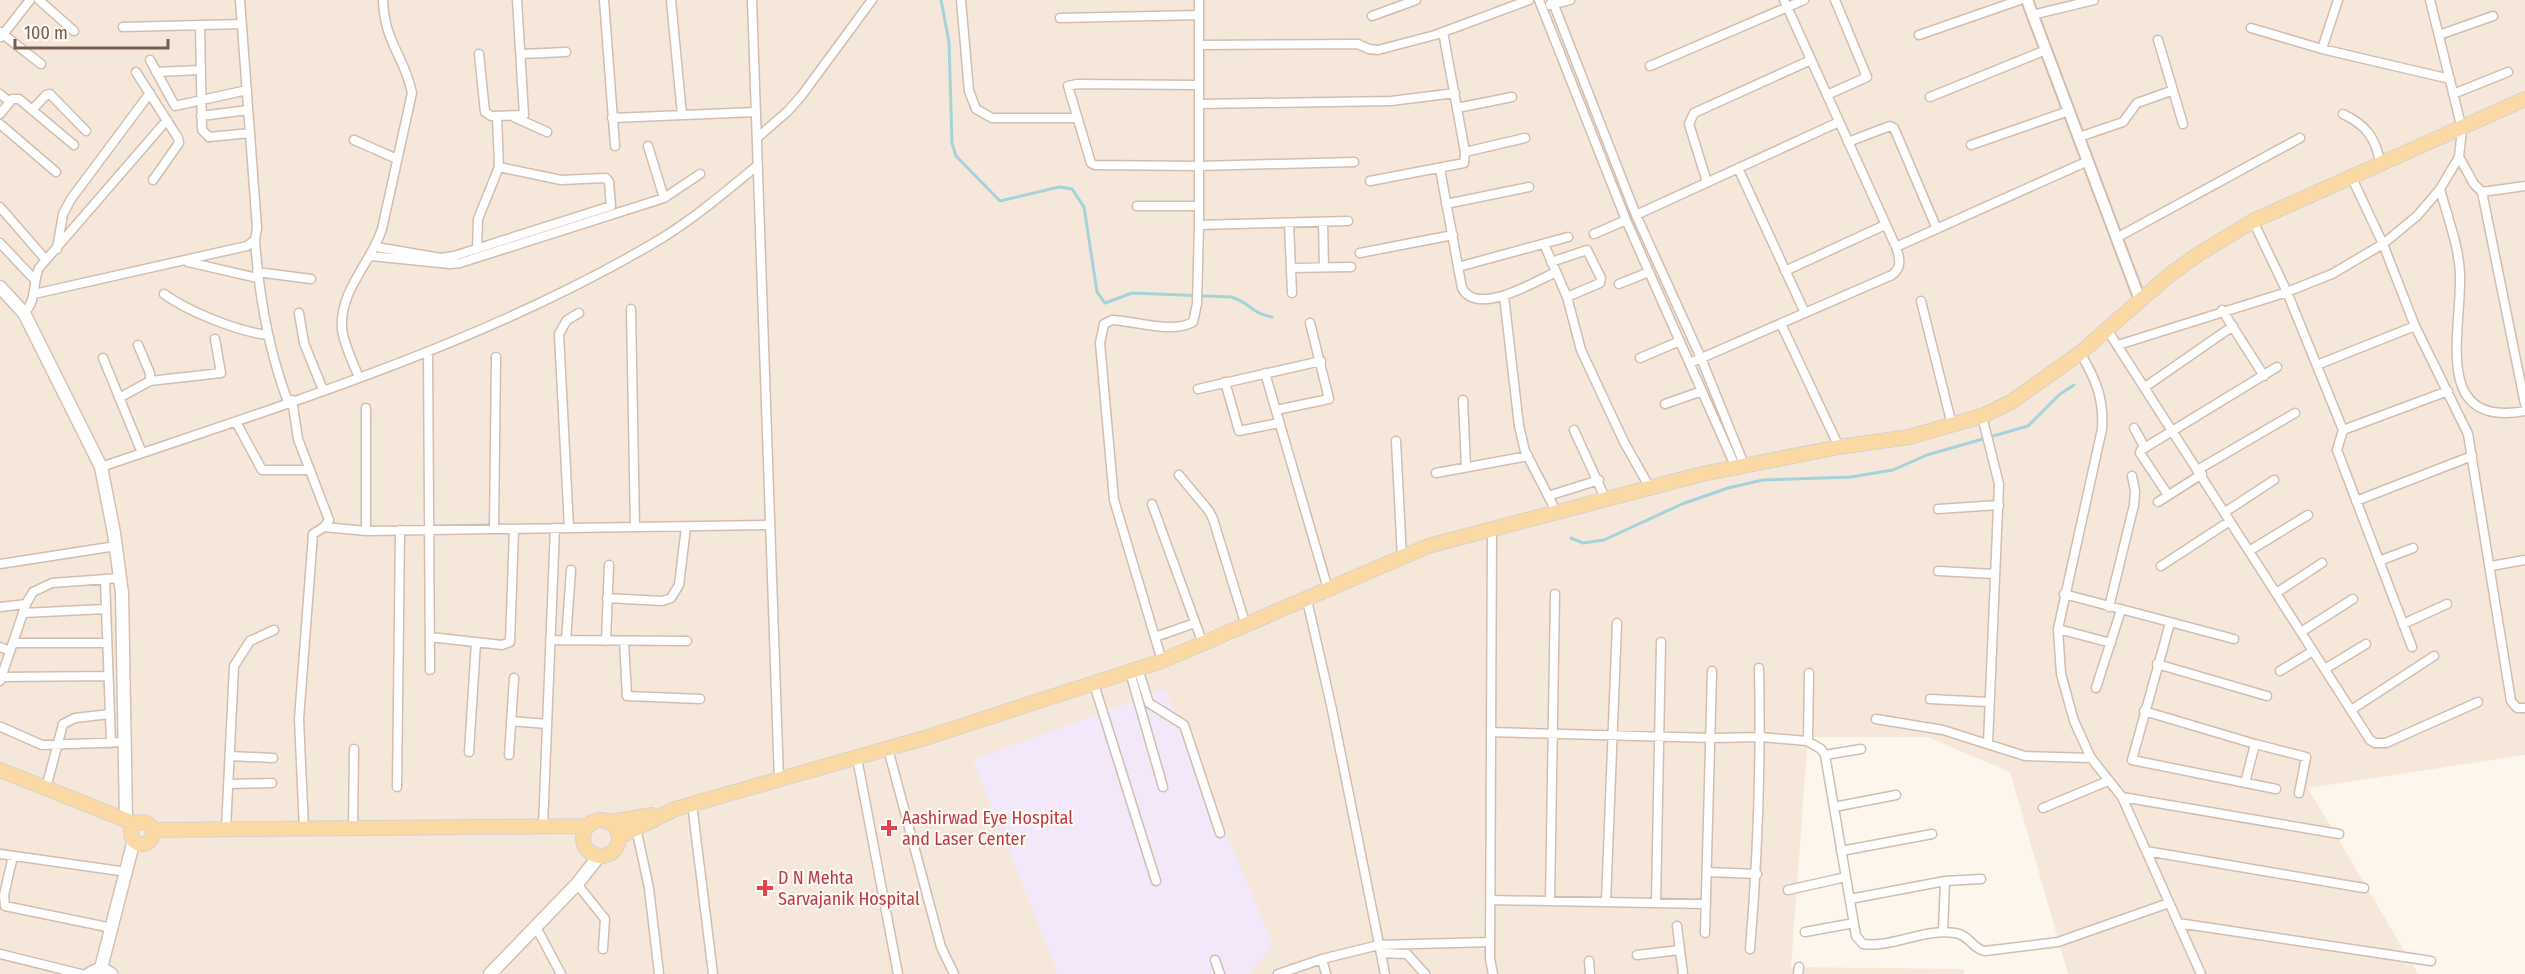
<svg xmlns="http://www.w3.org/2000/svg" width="2525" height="974" font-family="'Fira Sans Condensed',sans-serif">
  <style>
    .residential { fill: #f5e8da }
    .education { fill: #f3e8fa }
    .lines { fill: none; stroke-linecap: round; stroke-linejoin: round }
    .stream { stroke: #a5d3da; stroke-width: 3 }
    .minor-casing { stroke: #d1beb0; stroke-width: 11 }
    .tertiary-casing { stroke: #d1beb0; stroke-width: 14 }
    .secondary-casing { stroke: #d6c0b0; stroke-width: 15 }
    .primary-casing { stroke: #dad1cd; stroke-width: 16 }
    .minor { stroke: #fff; stroke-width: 8 }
    .tertiary { stroke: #fff; stroke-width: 10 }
    .secondary { stroke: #fff; stroke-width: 12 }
    .primary { stroke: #fbd9a5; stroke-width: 14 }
    .health-dot { fill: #e0444e; stroke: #fffaf3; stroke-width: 2 }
    .labels { text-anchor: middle; stroke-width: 4.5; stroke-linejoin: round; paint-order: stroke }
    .health-label { font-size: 18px; fill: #be3a42; stroke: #fffaf3; text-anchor: start }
  </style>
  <rect width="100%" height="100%" fill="#fdf6ec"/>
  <path class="residential" d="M0,0H2525V755L2308,788L2418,974H2068L2010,772L1928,737H1808L1791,967L1964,969V974H0Z"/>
  <path class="education" d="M1165,689L1273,944L1249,974H1058L973,760Z"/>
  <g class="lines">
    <path class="stream" d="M941,0L949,42L952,143L956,156L1000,201L1059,187L1072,189L1084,207L1097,292L1105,303L1132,293L1231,297C1250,302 1250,313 1272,317
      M1571,538L1583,543L1604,540L1682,504L1728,488L1763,480L1851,477L1893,470L1927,455L2028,426L2060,394L2074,385"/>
    <defs>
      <path id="minor" d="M39,0L74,31
        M604,0L615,146
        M671,0L682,115
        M752,0L779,780
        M961,0L969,91L976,109L992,118H1076
        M1539,0L1626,220L1736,468
        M1552,0L1636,215L1701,358L1745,467
        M1550,5L1570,0
        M2032,15L2094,0
        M1372,16L1416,0
        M1060,18L1199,15
        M200,25L202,130L209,137L250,133
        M123,27L242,24
        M2251,28L2322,49L2450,79
        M0,32L41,64
        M1919,35L2020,0
        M2439,35L2493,16
        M1,37L30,0
        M2158,40L2183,124
        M1199,45L1358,44L1369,49L1378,50L1435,35L1529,0
        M2322,49L2338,0
        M479,54L485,112L491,116L524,115L517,0
        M521,54L566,52
        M150,60L175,106L247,90
        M1650,66L1804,0
        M136,72L178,138L179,143L153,180
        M156,72L200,70
        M1199,85L1077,84L1068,86L1091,163L1095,165L1199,166L1354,162
        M0,94L10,102
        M2453,94L2508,72
        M1827,95L1867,77L1835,0
        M1930,97L2046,50
        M1199,104L1391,101L1455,93
        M1457,108L1512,97
        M32,110L46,95L50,94L86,131
        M0,114L12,99H19L74,145
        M2343,114C2366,125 2376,138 2380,163
        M201,116L248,110
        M514,117L547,132
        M612,118L756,112
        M0,124L56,172
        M2079,137L2123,122L2137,103L2171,91
        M757,138L788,111L802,95L872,0
        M354,140L397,159
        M1848,142L1890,126L1894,128L1937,229
        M1971,145L2069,111
        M648,146L664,198
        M1465,152L1525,138
        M2459,157L2474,184L2482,192L2525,186
        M1738,168L1805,313
        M1440,169L1462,288C1477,317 1534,282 1556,272
        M2351,176L2383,244L2415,326L2468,434L2511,701L2517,708H2525
        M1370,181L1464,163L1465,152L1443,32
        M1707,182L1689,124L1694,113L1811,60
        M2440,189C2447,216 2459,246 2460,274C2462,331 2431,428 2525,411
        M2482,192L2525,404
        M1446,204L1529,187
        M1137,206H1199
        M0,207L46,260
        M1636,215L1839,122
        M2253,221L2287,292L2343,430
        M1323,222L1324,267
        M1289,223L1292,293
        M1199,225L1348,221
        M1594,234L1626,220
        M2118,237L2300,138
        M255,240C259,297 268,349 288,402
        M0,243L34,279
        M1544,244L1567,297L1581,350L1624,442L1650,488
        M376,247L441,258L454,256L611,206L609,182L606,178L561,180L499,167
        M1896,247L2088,161
        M477,248L478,219L499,167L497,116
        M57,249L63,214L71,199L150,93
        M1360,253L1453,235
        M371,256L450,264L460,263L664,198L700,174
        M188,262L257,278
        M1551,262L1587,250L1601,278L1600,283L1567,297
        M1458,267L1568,237
        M1291,268L1351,267
        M1785,271L1885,225
        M257,272L311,279
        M1619,284L1649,272
        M34,294L247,246L255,240L257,228L240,0
        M164,294C189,312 237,331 267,335
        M1504,296L1519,426L1525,451L1557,513
        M1921,301L1952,425
        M631,309L635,527
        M2222,310L2264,376
        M24,313C37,301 32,284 39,268L167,120
        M299,313L304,343L323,390
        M1781,324L1839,447
        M2108,331L2370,740L2375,743H2386L2478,702
        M2118,345L2287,292L2332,274L2383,244L2417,216L2440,189L2459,157L2462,129L2430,0
        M428,352L430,670
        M2080,353C2096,379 2104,399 2102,429L2058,629L2061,674L2074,721L2091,758L2122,797L2201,974
        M103,358L142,453
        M1640,358L1680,341
        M1690,363L1892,275C1902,268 1900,258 1896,247L1784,0
        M2317,365L2415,326
        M1265,373L1328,589
        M359,378C353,362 344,345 342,329C339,291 371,263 382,229L412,93C405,57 384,42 383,0
        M150,381L221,373L215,339
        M1225,382L1239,431L1279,423
        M2145,387L2233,326
        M1198,389L1321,361
        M119,398L150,381V373L138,345
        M292,400L298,439L329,520L324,527L313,534L299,719L304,829
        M1463,400L1466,467
        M1665,404L1702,391
        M366,408V531
        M1276,410L1329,399L1310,323
        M1982,416L1999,484L1988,743
        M236,422L262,470H309
        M2134,428L2145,448
        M1574,430L1606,500
        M1396,441L1402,558
        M101,467C286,404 482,344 652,244C690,222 724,193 758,165
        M2199,469L2295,413
        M1436,473L1528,456
        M1179,475L1209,511L1213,519L1246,626
        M2168,495L2140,453L2141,450L2277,367
        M1548,496L1599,480
        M2356,501L2472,456
        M2158,502L2202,474
        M1152,504L1203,644
        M1938,509L1999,505
        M2225,512L2274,480
        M324,527L366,531L770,525
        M569,528L559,334L567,320L579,313
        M494,529L496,357
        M1492,529L1490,959L1493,974
        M2249,551L2308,515
        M2379,561L2413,548
        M0,564L116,546
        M2161,566L2230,521
        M2491,566L2525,560
        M1938,571L1995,574
        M105,579L111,743
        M2276,593L2322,563
        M2064,594L2234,639
        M607,598L662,601L671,598L679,585L686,527
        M1307,600L1331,705L1385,974
        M0,607L26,604
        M2109,607L2134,505L2135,491L2132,476
        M23,613L106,609
        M2170,623L2132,760L2276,789
        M2403,624L2447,604
        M2058,629L2111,643
        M2301,632L2353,599
        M430,637L502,645L510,642L514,529
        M1155,637L1195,623
        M550,640L687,641
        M566,640L571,570
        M606,641L609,565
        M624,641L627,696L700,699
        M13,643H107
        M0,647L10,651
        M2412,647L2337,450L2343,430L2448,391
        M1162,661L1114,500L1100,343L1104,324L1112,320C1136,321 1172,334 1193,322L1197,304L1199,225V0
        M2157,664L2267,696
        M1138,669L1149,703L1184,725L1220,833
        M2325,669L2366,644
        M2280,671L2313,651
        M1130,672L1163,787
        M1,677L108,676
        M0,681L26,604L33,592L52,583L120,578
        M1094,684L1156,881
        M2096,688L2121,610
        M1930,699L1989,702
        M2351,710L2434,656
        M2144,711L2255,744L2245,783
        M1876,719L1943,730L2025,756L2091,758
        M511,721L547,724
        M1,727L42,745L126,742
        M1491,732L1712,738L1761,737L1807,741L1821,749L1825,755L1856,936L1863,944C1893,948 1924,928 1955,933C1970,935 1972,949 1985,951L2058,942L2169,903
        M1808,741L1809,673
        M2255,744L2306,757L2299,793
        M888,749L941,947L954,974
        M469,752L476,643
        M509,755L514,678
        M1825,755L1861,749
        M230,756L273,758
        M857,758L898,974
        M229,784L272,783
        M397,787L400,530
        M46,788L63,724L75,718L110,714
        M2122,797L2339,834
        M692,804L713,974
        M1834,807L1896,795
        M2043,808L2108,781
        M543,826L555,528
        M353,828L354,749
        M636,828L649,888L659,974
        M226,829L234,666L250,641L274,630
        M1841,851L1932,834
        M2146,851L2364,888
        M0,854L127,872
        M13,856L4,895L5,906L112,928
        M1707,872L1757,874
        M577,884L605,919L603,949
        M1788,890L1846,877
        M1850,899L1945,881L1981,879
        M1491,900L1706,904
        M1550,901L1555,594
        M1606,902L1617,623
        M1656,903L1661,642
        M2178,923L2431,961
        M1677,926L1683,974
        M536,927L561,974
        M1805,932L1854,923
        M1943,932L1945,881
        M1705,933L1712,671
        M1750,949C1758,855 1761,762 1759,668
        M1381,953L1407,954L1425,974
        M0,954L81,974
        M1637,955L1680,950
        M1322,959L1326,974
        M1215,960L1220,974
        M1589,961L1590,974
        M1278,974L1322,959L1379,945L1490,942
        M1798,974L1799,967"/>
      <path id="tertiary" d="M2027,0L2140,300"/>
      <path id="secondary" d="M0,287L24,313L101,467L114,533L122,593L126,819
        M101,968L134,840
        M89,974L101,968L111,974
        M490,974L577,884L599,856"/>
      <path id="primary" d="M0,770L136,824
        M583 838a18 18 0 1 1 36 0a18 18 0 1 1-36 0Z
        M131 833a11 11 0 1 1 22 0a11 11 0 1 1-22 0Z
        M610,822L652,815
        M153,830L588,826
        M619,837L675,809L928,737L1162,661L1428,546L1702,474L1839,447L1909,437L1982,416L2011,402L2080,353L2168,276L2197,255L2253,221L2525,99"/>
    </defs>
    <use href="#minor" class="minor-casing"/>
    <use href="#tertiary" class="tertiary-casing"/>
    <use href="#secondary" class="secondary-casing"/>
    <use href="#primary" class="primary-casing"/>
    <use href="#minor" class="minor"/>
    <use href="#tertiary" class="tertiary"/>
    <use href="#secondary" class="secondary"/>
    <use href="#primary" class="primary"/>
  </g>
  <g class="health-dot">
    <path d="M886 819h6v6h6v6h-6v6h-6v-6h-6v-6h6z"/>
    <path d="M762 879h6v6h6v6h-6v6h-6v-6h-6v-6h6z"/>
  </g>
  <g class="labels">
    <g class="health-label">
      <text x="902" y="824">Aashirwad Eye Hospital<tspan x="902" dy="21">and Laser Center</tspan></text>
      <text x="778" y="884">D N Mehta<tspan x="778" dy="21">Sarvajanik Hospital</tspan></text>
    </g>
  </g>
  <path d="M15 39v9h153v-9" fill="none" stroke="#7a5c4d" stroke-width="3"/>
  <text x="24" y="39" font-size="18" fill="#7a5c4d" stroke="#fffaf3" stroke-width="4.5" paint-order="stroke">100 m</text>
</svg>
